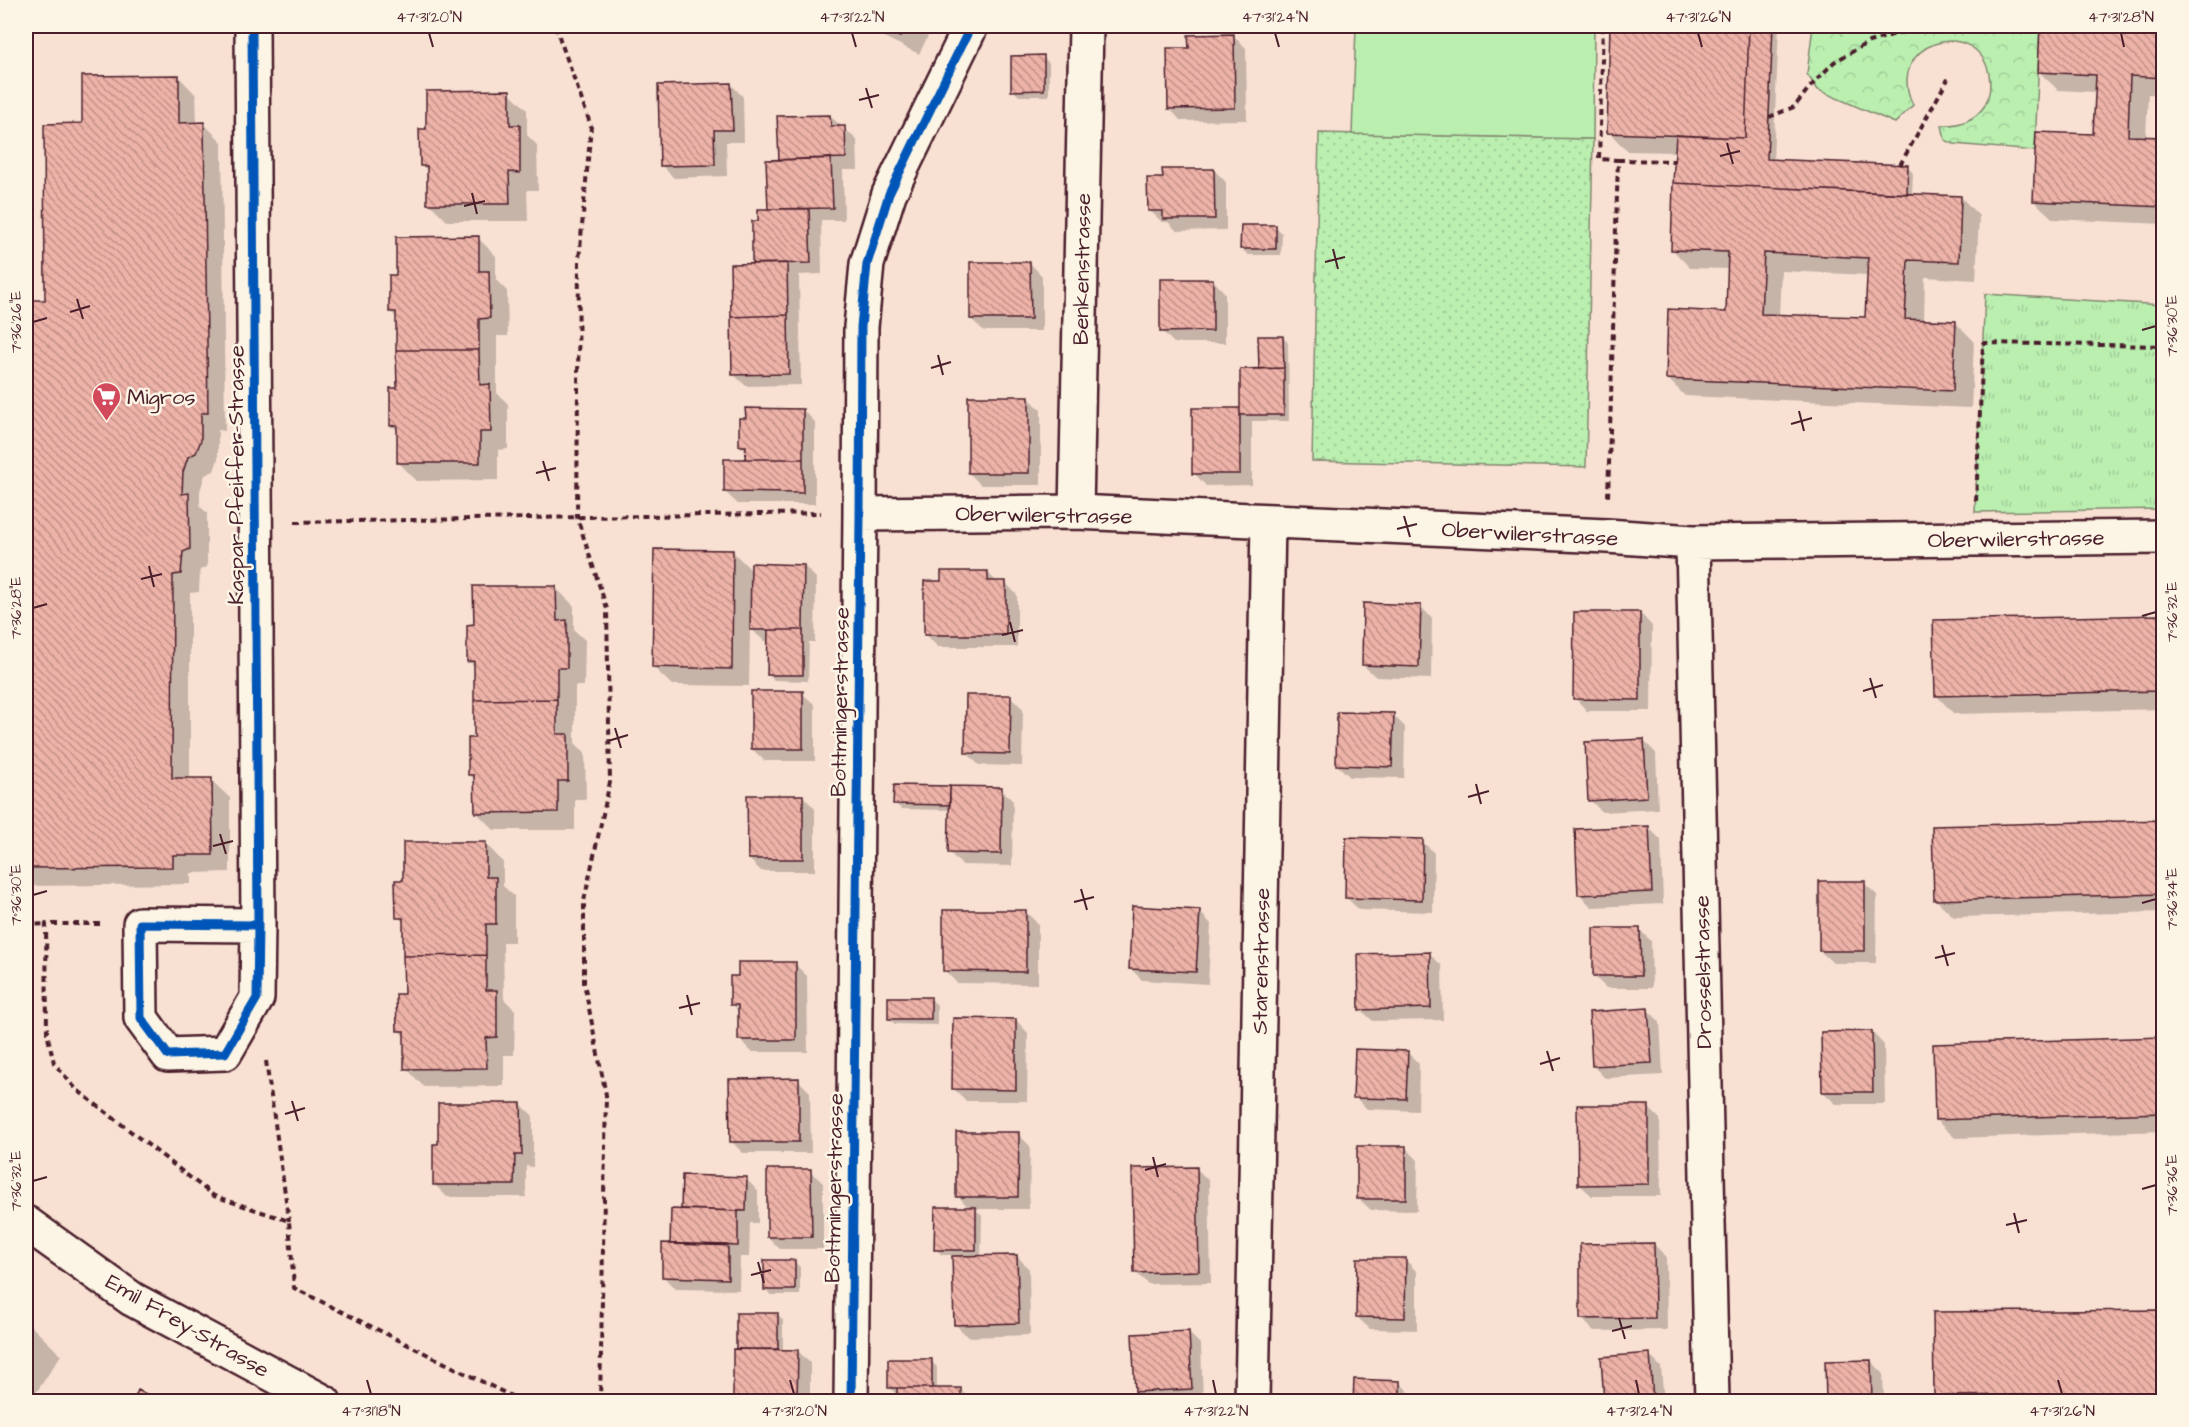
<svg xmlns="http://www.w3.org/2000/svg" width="2189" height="1427" font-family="'Architects Daughter',sans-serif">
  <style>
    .grass { fill: url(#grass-dots); stroke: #82876e; stroke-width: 1.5 }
    .forest { fill: url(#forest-crowns); stroke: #82876e; stroke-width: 1.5 }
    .park { fill: url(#park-tufts); stroke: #82876e; stroke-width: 1.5 }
    .pitch { fill: #baefb0; stroke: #82876e; stroke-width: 1.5 }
    .shadow { fill: #0003; fill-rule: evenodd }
    .building { fill: url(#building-back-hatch); stroke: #4a1f2b; stroke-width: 1.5; fill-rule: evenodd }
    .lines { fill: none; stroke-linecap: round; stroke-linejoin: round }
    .minor-casing { stroke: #4a1f2b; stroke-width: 38 }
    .path { stroke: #4a1f2b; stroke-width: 4; stroke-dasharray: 6 4.5; stroke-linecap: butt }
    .minor { stroke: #fcf5e5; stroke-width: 33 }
    .quiet { stroke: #40a2eb; stroke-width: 8; stroke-dasharray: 15 8; stroke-linecap: butt }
    .cycleway-casing { stroke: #fcf5e5; stroke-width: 13 }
    .cycleway { stroke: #0057b8; stroke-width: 9 }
    .ticks { fill: none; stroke: #4a1f2b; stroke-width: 2 }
    .labels { text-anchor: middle; stroke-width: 5; stroke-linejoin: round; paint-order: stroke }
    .street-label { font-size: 22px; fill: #4a1f2b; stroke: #fcf5e5 }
    .poi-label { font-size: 22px; fill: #4a1f2b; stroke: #fcf5e5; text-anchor: start }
    .neatline { fill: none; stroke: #4a1f2b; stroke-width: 2 }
    .ticks-label { font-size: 15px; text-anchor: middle; fill: #4a1f2b }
  </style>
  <defs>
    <pattern id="grass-dots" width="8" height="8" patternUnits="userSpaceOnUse" patternTransform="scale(1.5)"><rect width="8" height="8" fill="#baefb0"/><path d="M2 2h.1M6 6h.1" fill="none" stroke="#a1cc98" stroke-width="1.8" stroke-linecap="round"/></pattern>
    <pattern id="forest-crowns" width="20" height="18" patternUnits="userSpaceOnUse" patternTransform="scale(1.5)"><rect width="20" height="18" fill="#baefb0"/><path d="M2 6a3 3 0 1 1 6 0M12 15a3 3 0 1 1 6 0" fill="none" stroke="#a1cc98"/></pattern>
    <pattern id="park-tufts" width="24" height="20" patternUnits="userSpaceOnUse" patternTransform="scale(1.5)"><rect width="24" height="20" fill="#baefb0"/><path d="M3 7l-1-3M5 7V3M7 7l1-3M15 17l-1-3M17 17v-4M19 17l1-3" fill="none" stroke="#a1cc98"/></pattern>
    <pattern id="building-back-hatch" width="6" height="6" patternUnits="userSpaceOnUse" patternTransform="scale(1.5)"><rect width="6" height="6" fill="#edb2a8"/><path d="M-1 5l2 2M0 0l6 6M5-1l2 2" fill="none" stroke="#c29089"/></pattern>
  </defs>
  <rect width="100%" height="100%" fill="#f8e1d3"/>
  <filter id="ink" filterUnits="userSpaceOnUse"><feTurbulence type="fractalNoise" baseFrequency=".0167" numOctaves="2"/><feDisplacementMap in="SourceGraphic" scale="12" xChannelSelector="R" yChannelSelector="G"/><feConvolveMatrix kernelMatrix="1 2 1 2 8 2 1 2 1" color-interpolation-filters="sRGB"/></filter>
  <g filter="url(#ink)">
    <path class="grass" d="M1319,133L1593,139L1586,467L1312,461Z"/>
    <path class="forest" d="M1813,26H2040L2035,151L1954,144L1945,140L1942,125C1959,126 1976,120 1985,105C1990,95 1991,84 1989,74C1977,15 1883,42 1913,105L1895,123L1818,90L1807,74Z"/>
    <path class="park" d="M1985,294L2163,305V509L1975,512Z"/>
    <path class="pitch" d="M1356,26H1594L1593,139L1352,134Z"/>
    <path class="shadow" d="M861,26H933L919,54Z
      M1612,26H1779L1773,161L1907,167L1913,173L1912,195L1961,197L1979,216L1976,280L1925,277L1924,321L1956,323L1974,341L1971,408L1685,396L1667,378L1727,313L1729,269L1690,268L1672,249L1676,152L1627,151L1609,132ZM1781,271L1869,275L1867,319L1779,316Z
      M2041,26H2164V95L2148,94L2146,138L2164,139V224L2053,219L2034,201L2095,136L2096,92L2058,90L2039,72Z
      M1234,36L1246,48L1247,120L1181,121L1169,108L1190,50Z
      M1043,57L1049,63V96H1019L1013,90Z
      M178,76L196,95L197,124H204L222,142L225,431L218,430V459L214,471L205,475L200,491V506L207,513V567L200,570L199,592L190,593V780H211L230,798V872L191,873V884L26,886V302H47L84,125Z
      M731,84L743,97L744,142H726L727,176L674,178L661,165Z
      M509,92L527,110V135L537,145L538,190H527L528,221H447L429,203V172L422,165L428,130Z
      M830,116L857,140L858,170H843L844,220H821L822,274L799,275L801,385L746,386L733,374L754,265L759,223L769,211L768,161H780Z
      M1214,170L1226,182V230L1177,231L1168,222H1162L1149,210L1164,179Z
      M1276,227L1282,233L1281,255H1248L1242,249Z
      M478,238L496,256V280L507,291L508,336H497V393L508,404V449L498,450V480L417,481L399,463L398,432L392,425L398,390V319L391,312L398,276Z
      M1030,263L1042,276V331H984L971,319Z
      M1213,280L1225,293V343H1174L1162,331Z
      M1283,337L1288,343L1289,421H1252V485L1206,486L1194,473L1241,409L1260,370Z
      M1029,398L1041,410V485H981L969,473Z
      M803,410L815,422V504H738L725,492L747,460V452L740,445Z
      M733,552L753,572L804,566L816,578L815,642H809L808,681L774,680L768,675L769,641H764L750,628L749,686L672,685L653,667Z
      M987,572L997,582H1005L1017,595V647H938L926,635L942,582Z
      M556,588L574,606V630L585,640L584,686H575V743L585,753L586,799H575V830H494L476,812V781L469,774L476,739L475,668L469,661L475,626Z
      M1420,606L1432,618L1431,679L1376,677L1363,665Z
      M1640,613L1652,626L1651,711H1587L1575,698Z
      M2160,617L2164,620V709L1954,714L1936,695Z
      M802,693L815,705V761H765L752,749Z
      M1011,697L1023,709L1022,766L979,765L967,753Z
      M1393,715L1405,727L1404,778L1350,777L1337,765Z
      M1643,740L1656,753L1658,809L1602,812L1590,800Z
      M1001,789L1013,801L1012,866L962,865L950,853L951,810L901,809L895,803Z
      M803,796L815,809V871H761L749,859Z
      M2164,822V912L1954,917L1935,899Z
      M1649,828L1661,840L1663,904L1592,907L1579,895Z
      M1422,841L1434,853L1433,912L1359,910L1346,897Z
      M485,843L503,862V886L514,896V942H503L504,999L515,1010L514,1055H504V1086L424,1087L406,1068L405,1037L398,1030L405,995V924L398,917L405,882Z
      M1864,883L1877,895L1876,963H1833L1820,951Z
      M1199,911L1211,924L1208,984L1142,980L1130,968Z
      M1026,912L1038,924V984L957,983L944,970Z
      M1639,929L1651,941L1652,988H1606L1594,976Z
      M1430,954L1442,966L1443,1020L1373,1021L1360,1009Z
      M795,964L807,976L808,1052H752L740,1040L739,1012L732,1004Z
      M931,999L937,1005V1025L895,1024L889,1019Z
      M1648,1010L1660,1022L1663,1075L1605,1078L1593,1066Z
      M1016,1020L1028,1033L1027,1101H966L954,1089Z
      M1872,1032L1884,1045L1885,1104H1836L1823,1092Z
      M2164,1038V1131L1955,1138L1936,1120Z
      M1407,1052L1419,1064L1418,1111L1367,1109L1355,1097Z
      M798,1080L810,1092L811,1153H743L731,1141Z
      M521,1104L533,1116V1167L526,1166V1197H447L435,1185L440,1146Z
      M1648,1107L1660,1119L1661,1196H1592L1579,1184Z
      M1018,1134L1030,1146L1029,1209H975L982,1215L981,1257L1017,1256L1029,1269L1030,1335L968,1337L955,1324L954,1255H942L936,1249L970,1209L958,1196Z
      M1405,1147L1418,1160L1417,1211L1371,1210L1358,1198Z
      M1196,1168L1209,1181L1211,1283L1148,1284L1135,1272Z
      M810,1171L823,1183V1249H780L768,1237Z
      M684,1177L746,1179L758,1191V1223H750L749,1257H740L739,1290L675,1289L663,1276L683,1211Z
      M1654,1244L1666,1257L1667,1330L1594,1331L1582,1319Z
      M1405,1259L1417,1272V1330L1370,1329L1357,1317Z
      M794,1261L800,1267V1295H771L766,1290Z
      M2163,1312L2164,1402H1942L1936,1396Z
      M777,1314L783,1320V1351H798L810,1363V1402H734L739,1350L737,1348Z
      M26,1321L61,1355L30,1402H26Z
      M1189,1333L1201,1345L1203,1401L1147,1402L1137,1391Z
      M1649,1355L1661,1367L1664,1402H1606Z
      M931,1361L937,1367V1389H960L972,1402H899L898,1393H895L889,1387Z
      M1871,1361L1883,1373L1884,1402H1828Z
      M1400,1383L1412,1395V1402H1355Z"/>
    <path class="building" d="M877,26H906L900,37Z
      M1610,26H1749L1745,138L1607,133Z
      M1749,26H1773L1767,159L1908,165L1907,194L1673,183L1676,135L1745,138Z
      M2040,26H2164V78L2130,76L2128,136L2164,137V207L2033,201L2036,132L2093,134L2096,75L2038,72Z
      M1234,34L1235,108L1168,109L1167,48H1189L1188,35Z
      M1044,55V90L1011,91V56Z
      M179,75V123L204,122L208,413H201V440L196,453L188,457L183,472L182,494L189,493L190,549L183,552L181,574L173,575L172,778H212L213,855H173V867L26,868V300H45L44,124L82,123V76Z
      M731,83L733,130H714L715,165L660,166L658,85Z
      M510,90V125H520V173L509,172L510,204H427V166H420L419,129H426V91Z
      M830,115L831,126H845L846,158L779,160L777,116Z
      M831,158L833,208L768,209L766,160Z
      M1162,169H1214L1215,219H1163V211H1148L1147,178H1163Z
      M1673,183L1961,196L1959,262L1908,260L1905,319L1956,321L1953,391L1666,379L1668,309L1726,312L1728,252L1671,250ZM1764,253L1868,258L1865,317L1761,314Z
      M758,209H809L811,263L752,264V221H758Z
      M1241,225H1276V249H1240Z
      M479,236V271H489L490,318L479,319V350H396V312H389V275H396V237Z
      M970,262H1030L1031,319H970Z
      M787,263L788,315L731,317L730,264Z
      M1160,279H1213V331L1160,332Z
      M788,315L789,374L732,375L731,317Z
      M1258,336H1283L1284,368L1259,369Z
      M396,350H479L480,385L490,384L491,432H480V463H397V425L390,426V388H397Z
      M1284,368V415H1240V369Z
      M968,396H1029V473H968Z
      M745,408L803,409V459H745L746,446H739V418H746Z
      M1192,408H1240V474H1192Z
      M724,459H803V493L724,492Z
      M654,549L733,550L732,669L652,667Z
      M751,563L804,565L803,630H750Z
      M941,571H988V581H1006V635H924V581H941Z
      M473,586H556L557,621L567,620V668H557V699L474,700V661L467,662V625L474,624Z
      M1363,603L1421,605L1419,667L1362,665Z
      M1574,612H1640V700L1573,699Z
      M2161,615L2162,691L1935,696L1933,620Z
      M768,630H803V675H767Z
      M751,691H803V749H751Z
      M966,695H1011L1010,754L965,753Z
      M557,699V734H568V781H558V812L475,813L474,775H468V738H474V700Z
      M1337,712L1394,713L1392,767L1336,765Z
      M1644,739L1647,797L1588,801L1585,742Z
      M894,785L950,786V805L893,804Z
      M950,786L1002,787L1001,854L948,853Z
      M747,795H803V859H748Z
      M2164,820V894L1934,900L1932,826Z
      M1649,826L1652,892L1578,895L1575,829Z
      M1346,837L1423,839L1422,900L1345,898Z
      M403,842H486V877H496V924H486V955L403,956V918H396L395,880H403Z
      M1819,881H1865V951H1819Z
      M1132,906L1200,910L1196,972L1129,969Z
      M943,910H1026V972L943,971Z
      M1593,928H1640L1641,976H1593Z
      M1430,952L1431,1008L1359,1010L1358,954Z
      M486,955V990H497V1037L486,1038L487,1068L404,1069V1031H397L396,994H404L403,956Z
      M738,962H796V1040H738V1005H730V976H738Z
      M888,997H931V1019H888Z
      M1648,1008L1652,1063L1592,1066L1589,1012Z
      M953,1018L1016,1019V1090L952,1089Z
      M1872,1031L1873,1092H1822L1821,1032Z
      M2164,1037V1113L1935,1120L1933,1044Z
      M1355,1049L1408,1051L1406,1099L1353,1098Z
      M799,1078V1142H730L729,1079Z
      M438,1103H521L522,1155H515L514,1185H433V1144H438Z
      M1577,1105H1649V1184L1578,1185Z
      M956,1132H1019L1018,1197H956Z
      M1357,1146H1406V1199H1357Z
      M1197,1167L1199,1271L1134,1273L1132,1168Z
      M767,1169H811L812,1237H767Z
      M682,1175L747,1177L746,1211L681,1209Z
      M935,1207H976V1250H934Z
      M671,1209L738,1211V1246L670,1244Z
      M662,1243L728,1245V1279L662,1277Z
      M1654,1243L1655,1318L1580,1319V1244Z
      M1017,1255L1019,1323L954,1325L952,1256Z
      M1357,1258H1406L1405,1318L1356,1317Z
      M764,1260H795V1290H764Z
      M2164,1310V1394L1934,1396L1933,1312Z
      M736,1313H778V1349H736Z
      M1189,1331L1192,1389L1135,1392L1132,1334Z
      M733,1349L798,1350L797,1402H733Z
      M1650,1353L1653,1402H1604L1601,1357Z
      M888,1359H932V1388H888Z
      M1871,1360L1872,1402H1826L1825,1361Z
      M1354,1379L1400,1381V1402H1353Z
      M897,1388H961V1402H897Z
      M138,1390L162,1402H133Z"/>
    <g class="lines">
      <defs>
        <path id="minor" d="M252,26L258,925L257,998L225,1053L168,1055L141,1018L140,924L258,925
          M1076,512L1086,26
          M860,514L1076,512L1607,536L1693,542L2164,537
          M1693,542L1712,1402
          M26,1223L132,1299L324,1402
          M851,1402L860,514L861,327L867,264L889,194L971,26
          M1252,1402L1268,521"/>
      </defs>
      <use href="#minor" class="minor-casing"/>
      <path class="path" d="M558,26L557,31L591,126L579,260L577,517L607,609L610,782L584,901V983L606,1095L600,1402
        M1603,26L1599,159L1618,160L1608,498
        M1769,117L1794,107L1809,88L1834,62L1869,42L1899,33V26
        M1618,160L1674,161
        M1900,165L1948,79
        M1976,501L1983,343L2164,346
        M295,522L821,513
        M100,924H46L47,1033L54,1063L76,1089L214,1196L289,1221L294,1288L523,1402
        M26,925L46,924
        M266,1061L289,1221"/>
      <use href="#minor" class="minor"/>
      <path class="quiet" d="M313,1402L316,1397"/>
      <defs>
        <path id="cycleway" d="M252,26L258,925L257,998L225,1053L168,1055L141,1018L140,924L258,925
          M851,1402L860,514L861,327L867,264L889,194L971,26"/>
      </defs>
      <use href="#cycleway" class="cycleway-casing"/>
      <use href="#cycleway" class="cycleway"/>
    </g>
  </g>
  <path class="ticks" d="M429,33L433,47M852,33L856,47M1275,33L1279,47M1698,33L1702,47M2121,33L2124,47M866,88L872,108M859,100L879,95M1727,143L1733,164M1720,156L1740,151M472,193L477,214M464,206L485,201M1333,249L1338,269M1325,262L1345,257M77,299L83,319M70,312L90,306M33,322L47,318M2142,330L2156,326M938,355L943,375M931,368L951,362M1799,411L1804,431M1791,424L1812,418M543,461L549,481M536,473L556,468M1404,516L1410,537M1397,529L1417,524M149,566L154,587M141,579L162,574M33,608L47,604M2142,616L2156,612M1010,622L1015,642M1002,635L1023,630M1870,678L1876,698M1863,691L1883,685M615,728L621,748M608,741L628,735M1476,784L1481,804M1468,797L1489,791M220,834L226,854M213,846L233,841M1081,889L1087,910M33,895L47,891M1074,902L1094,897M2142,903L2156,899M1942,945L1948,966M1935,958L1955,953M687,995L692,1015M679,1008L700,1003M1547,1051L1553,1071M1540,1064L1560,1058M292,1101L298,1121M285,1114L305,1108M1153,1157L1158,1177M1145,1170L1166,1164M33,1181L47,1177M2142,1189L2156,1185M2014,1213L2019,1233M2006,1225L2027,1220M758,1262L764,1283M751,1275L771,1270M1619,1318L1625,1339M1612,1331L1632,1326M367,1380L371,1394M790,1380L794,1394M1213,1380L1216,1394M1636,1380L1639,1394M2058,1380L2062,1394"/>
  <defs>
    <symbol id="supermarket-pin" viewBox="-11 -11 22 30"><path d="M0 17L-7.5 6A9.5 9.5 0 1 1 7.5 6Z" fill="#d1495b" stroke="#fcf5e5"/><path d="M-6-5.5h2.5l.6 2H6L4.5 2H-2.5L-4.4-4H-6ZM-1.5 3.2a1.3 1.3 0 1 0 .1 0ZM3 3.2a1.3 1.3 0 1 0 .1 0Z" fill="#fff"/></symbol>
  </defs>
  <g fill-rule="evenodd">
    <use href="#supermarket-pin" x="90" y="380" width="33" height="45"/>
  </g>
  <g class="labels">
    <g class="street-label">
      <text transform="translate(1081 269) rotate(-89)" y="8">Benkenstrasse</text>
      <text transform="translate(235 475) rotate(-90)" y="8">Kaspar Pfeiffer-Strasse</text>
      <text transform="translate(1044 514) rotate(1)" y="8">Oberwilerstrasse</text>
      <text transform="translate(1530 533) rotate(3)" y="8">Oberwilerstrasse</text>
      <text transform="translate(2016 538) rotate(-1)" y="8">Oberwilerstrasse</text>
      <text transform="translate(839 702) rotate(-89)" y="8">Bottmingerstrasse</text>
      <text transform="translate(1260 961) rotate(-89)" y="8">Starenstrasse</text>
      <text transform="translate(1702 972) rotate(-91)" y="8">Drosselstrasse</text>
      <text transform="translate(833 1188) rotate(-89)" y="8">Bottmingerstrasse</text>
      <text transform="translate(188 1325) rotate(30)" y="8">Emil Frey-Strasse</text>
    </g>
    <g class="poi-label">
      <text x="127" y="404">Migros</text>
    </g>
  </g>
  <rect width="2189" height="1427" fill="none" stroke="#fcf5e5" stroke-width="66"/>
  <rect x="33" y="33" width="2123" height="1361" class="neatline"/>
  <g class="ticks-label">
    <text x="429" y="22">47°31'20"N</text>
    <text x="852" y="22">47°31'22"N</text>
    <text x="1275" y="22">47°31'24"N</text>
    <text x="1698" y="22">47°31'26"N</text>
    <text x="2121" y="22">47°31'28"N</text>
    <text transform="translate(16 322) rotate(-90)" y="5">7°36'26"E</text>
    <text transform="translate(2172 326) rotate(-90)" y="5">7°36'30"E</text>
    <text transform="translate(16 608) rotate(-90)" y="5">7°36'28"E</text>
    <text transform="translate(2172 612) rotate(-90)" y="5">7°36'32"E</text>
    <text transform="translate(16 895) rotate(-90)" y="5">7°36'30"E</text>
    <text transform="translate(2172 899) rotate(-90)" y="5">7°36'34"E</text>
    <text transform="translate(16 1181) rotate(-90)" y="5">7°36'32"E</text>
    <text transform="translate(2172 1185) rotate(-90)" y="5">7°36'36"E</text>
    <text x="371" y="1416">47°31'18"N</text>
    <text x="794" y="1416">47°31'20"N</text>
    <text x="1216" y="1416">47°31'22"N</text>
    <text x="1639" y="1416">47°31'24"N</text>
    <text x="2062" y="1416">47°31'26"N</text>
  </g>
</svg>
